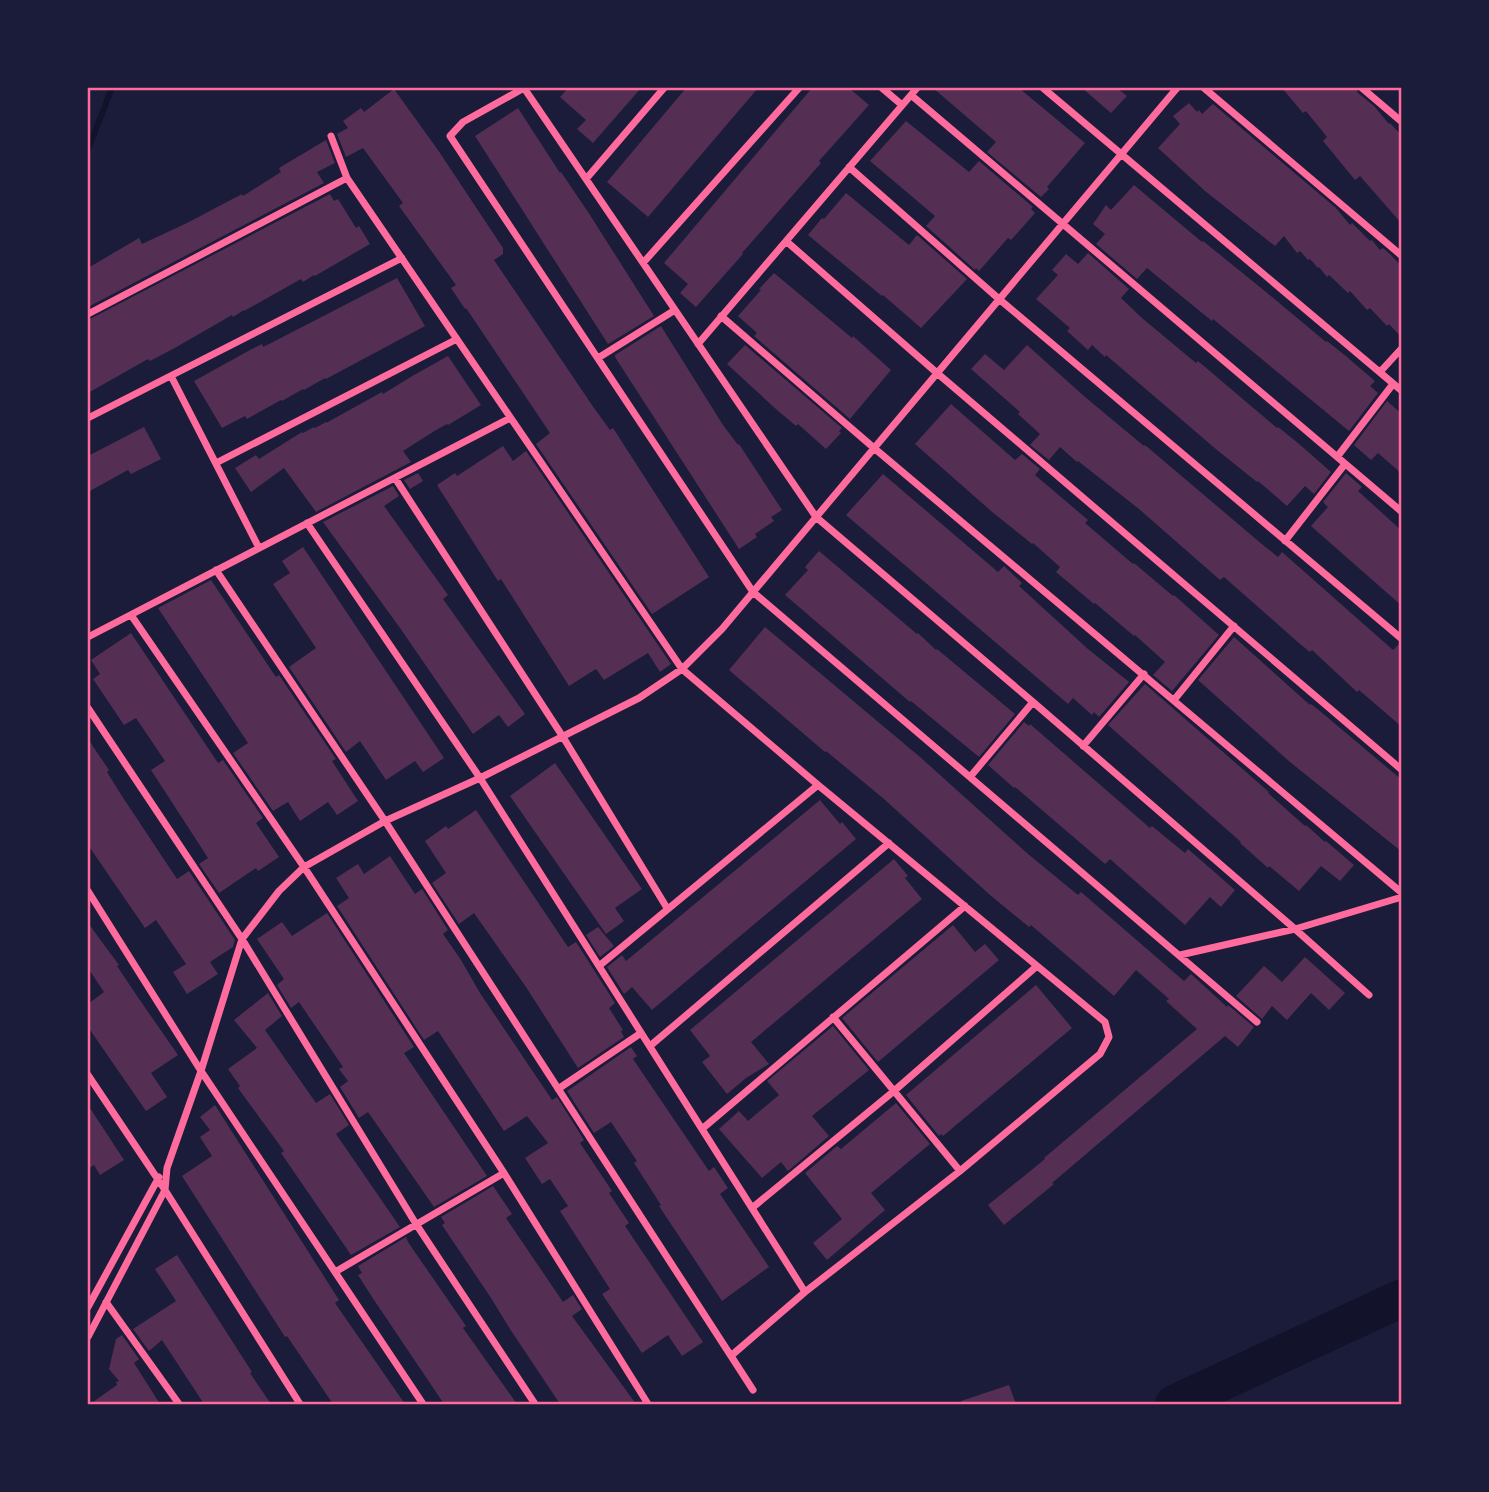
<svg xmlns="http://www.w3.org/2000/svg" width="1489" height="1492" font-family="'Sofia Sans Condensed',sans-serif">
  <style>
    .lines { fill: none; stroke-linecap: round; stroke-linejoin: round }
    .stream { stroke: #12122b; stroke-width: 6 }
    .river { stroke: #12122b; stroke-width: 38 }
    .building { fill: #542f53 }
    .minor { stroke: #ff6b9d; stroke-width: 7 }
    .neatline { fill: none; stroke: #ff6b9d; stroke-width: 2.5 }
  </style>
  <rect width="100%" height="100%" fill="#1b1b3a"/>
  <g class="lines">
    <path class="stream" d="M88,149L112,88"/>
    <path class="river" d="M1174,1404L1402,1298"/>
  </g>
  <path class="building" d="M568,88H641L593,143L577,129L586,120L560,97Z
    M686,88H758L648,217L607,182Z
    M812,88H849L869,105L819,161L821,163L742,253L743,254L696,307L680,293L688,284L664,263Z
    M933,88H1019L1085,143L1047,187L1049,189L1041,197L987,152L996,142Z
    M1082,88H1117L1127,96L1111,113Z
    M1282,88H1356L1358,93L1374,106L1389,124L1390,123L1402,136V224L1360,176L1355,180L1323,141L1327,137L1306,111L1303,113Z
    M394,89L438,150L503,248V254L494,260L594,408L610,430L613,428L709,577L652,614L536,444L550,433L466,308L465,309L451,288L456,285L399,206L403,203L363,148L346,157L337,134L348,128L343,121L361,108L364,112Z
    M1189,103L1197,112L1199,110L1202,114L1213,104L1336,208L1350,225L1352,223L1370,241L1372,240L1380,250L1383,248L1391,255L1402,267V338L1389,324L1387,326L1370,308L1367,310L1350,291L1348,293L1329,275L1327,277L1319,267L1318,268L1310,259L1308,260L1300,251L1297,253L1284,236L1275,246L1205,191L1158,148L1180,124L1173,116Z
    M518,108L560,173L561,172L590,215L654,316L608,344L475,136Z
    M906,121L969,172L979,161L1033,207L1031,209L1035,213L1011,240L1008,238L979,271L976,268L975,270L926,226L935,216L870,161Z
    M326,140L335,163L317,172L324,183L88,307V268L139,238L142,244L187,223L242,194L243,196L281,172L279,168Z
    M1134,185L1202,242L1203,241L1266,292L1326,342L1327,341L1347,357L1375,381L1370,386L1378,393L1349,431L1213,319L1212,321L1147,268L1137,279L1096,244L1105,234L1093,224L1106,205L1111,210Z
    M846,193L909,245L917,235L967,279L921,328L883,295L882,296L808,235L822,218L824,219Z
    M330,194L334,201L338,199L356,228L359,226L370,244L315,276L314,275L303,282L301,279L244,311V310L233,317L232,315L173,349L150,361L148,359L88,393V320Z
    M1088,253L1129,289L1121,298L1142,318L1196,363L1198,361L1277,428L1278,427L1298,443L1331,472L1314,494L1305,486L1287,506L1258,481L1257,482L1217,450L1106,355L1105,357L1092,345L1088,350L1067,331L1070,328L1036,299L1058,275L1052,270L1066,254L1078,264Z
    M774,273L852,338L853,336L891,370L850,419L754,336L757,333L738,316L761,290L759,289Z
    M397,278L425,326L326,379L325,378L304,390L303,389L282,401L281,400L247,419L245,416L222,428L194,381L250,350L262,344L263,347L275,341Z
    M661,326L723,425L738,445L739,444L782,510L771,517L774,521L755,534L757,537L739,549L615,357V355Z
    M745,345L842,428L839,431L841,433L826,449L798,424L796,426L777,410L727,364Z
    M1027,345L1085,397L1144,446L1145,445L1257,540L1278,557L1282,552L1393,650L1399,644L1402,645V727L1359,690L1357,692L1312,650L1310,652L1300,644L1224,577L1220,580L1139,509L1078,461L1077,462L1060,447L1049,460L1030,445L1040,434L1018,414L1020,412L971,369L985,354L1004,370Z
    M448,356L481,405L448,425L447,424L436,430L403,451L411,462L316,512L284,468L251,492L235,468L256,455L259,459L302,432L303,433L314,427L315,428L326,422V423L382,392L383,394L414,375Z
    M1387,401L1402,414V474L1378,453L1371,460L1354,445Z
    M951,404L1015,460L1022,454L1040,469L1035,475L1088,520L1085,523L1133,564L1134,563L1173,596L1174,595L1219,635L1172,691L1153,675L1165,662L1135,635L1134,636L1095,603L1094,604L1056,572L1060,567L1033,543L1032,544L991,511L915,444Z
    M144,427L161,459L131,474L128,470L88,492V456Z
    M503,446L513,461L526,451L671,664L660,672L648,653L604,680L596,669L569,686L501,579L498,581L437,485L455,473L457,476Z
    M418,473L423,481L410,489L404,480Z
    M1346,473L1362,487L1358,491L1402,531V606L1311,526L1328,507L1323,502Z
    M883,474L998,572L1004,566L1022,583L1019,586L1088,649L1129,682L1099,717L1094,712L1092,715L1073,698L1068,704L846,515Z
    M393,486L399,496L384,506L448,595L443,599L525,714L508,727L499,715L473,734L400,628L323,522Z
    M303,547L444,758L423,772L415,761L386,780L360,741L346,752L289,667L316,648L273,584L290,573L282,561Z
    M819,551L917,634L918,633L936,650L937,649L1015,714L979,757L911,701L910,702L785,595L808,570L805,567Z
    M211,580L276,677L279,675L336,759L332,761L358,801L337,815L328,802L300,821L288,802L273,811L233,753L248,743L158,608Z
    M765,627L920,757L1028,854L1078,895L1081,892L1184,981L1191,974L1227,1007L1228,1005L1254,1027L1238,1047L1225,1036L1052,1183L1054,1184L1004,1225L988,1205L1045,1159L1044,1158L1197,1029L1166,1001L1169,999L1136,970L1114,996L1031,925L1029,927L990,895L884,799L826,751L825,752L729,670Z
    M131,633L218,763L223,760L263,818L256,823L279,857L258,871L256,868L219,893L199,864L208,858L151,770L165,761L136,718L124,725L93,679L100,674L91,660Z
    M1234,637L1310,705L1311,704L1321,712L1402,780V852L1290,762L1198,680Z
    M1145,684L1269,792L1268,793L1305,826L1306,825L1325,842L1326,841L1354,865L1340,881L1321,866L1299,891L1269,866L1268,868L1240,843L1241,842L1108,725Z
    M1024,722L1029,726L1030,724L1150,828L1152,826L1185,853L1188,849L1235,890L1221,907L1210,897L1185,925L1110,859L1105,864L1015,787L1014,788L988,765Z
    M88,739L109,770L107,772L120,793L177,879L189,871L235,940L233,947L210,962L218,974L187,994L173,972L186,964L156,920L145,928L88,845Z
    M555,763L642,889L615,908L624,921L606,934L510,796Z
    M820,800L840,824L842,822L856,839L652,1010L632,987L624,994L607,967L622,955L626,961Z
    M476,810L568,947L576,942L615,1003L609,1008L623,1030L621,1031L624,1037L578,1068L526,987L474,913L459,924L432,883L446,873L425,841L446,826L448,829Z
    M390,856L415,894L422,889L448,930L443,934L461,960L480,993L552,1100L557,1097L584,1140L580,1143L612,1191L609,1193L629,1223L625,1226L703,1342L682,1356L668,1335L642,1353L602,1294L610,1289L560,1211L568,1206L550,1179L542,1184L525,1158L548,1143L527,1116L504,1131L438,1031L424,1040L337,906L349,898L336,878L358,864L364,874Z
    M894,859L908,876L905,878L922,899L751,1042L769,1064L746,1078L727,1094L702,1062L710,1056L690,1030Z
    M327,913L414,1047L404,1053L487,1176L434,1207L368,1112L359,1118L340,1087L348,1081L339,1069L343,1067L299,1002L291,1008L277,985L284,979L257,939L282,922L292,936Z
    M88,923L119,965L117,966L135,993L178,1055L151,1073L167,1097L146,1111L88,1027V1004L104,992L88,968Z
    M953,925L975,952L985,944L999,960L878,1062L842,1018Z
    M598,927L614,946L600,957L586,935Z
    M1305,957L1345,993L1329,1010L1311,993L1287,1020L1272,1006L1262,1019L1236,996L1264,966L1282,982Z
    M1036,985L1072,1028L943,1136L941,1134L939,1136L906,1095Z
    M268,993L282,1016L265,1030L316,1103L330,1094L349,1125L336,1134L400,1227L351,1255L281,1153L284,1151L238,1088L240,1086L228,1069L257,1048L234,1020Z
    M833,1026L869,1070L812,1116L829,1136L788,1171L781,1162L762,1178L719,1129L739,1111L748,1121L779,1095L767,1081Z
    M631,1047L637,1056L633,1059L709,1171L714,1167L728,1188L720,1194L769,1267L722,1301L659,1206L661,1205L634,1163L637,1161L611,1122L594,1133L567,1091Z
    M896,1103L930,1144L871,1193L885,1210L827,1260L813,1243L842,1219L805,1173L837,1146L841,1149Z
    M88,1105L124,1160L100,1175L94,1165L88,1169Z
    M215,1105L339,1300L335,1303L405,1404H333L287,1336L285,1337L182,1176L212,1156L200,1137L210,1130L200,1117Z
    M493,1186L512,1214L506,1218L563,1302L573,1295L582,1309L572,1316L636,1404H560L510,1329L491,1298L442,1225L445,1223L441,1217Z
    M406,1237L408,1242L466,1326L463,1328L517,1404H444L372,1297L358,1275L362,1273L358,1266Z
    M177,1255L252,1372L250,1373L271,1404H204L162,1340L149,1351L133,1329L176,1301L155,1269Z
    M122,1335L139,1359L134,1363L160,1404H90L117,1385L116,1382L119,1381L109,1369L116,1339Z
    M1009,1385L1016,1404H962L961,1401Z"/>
  <g class="lines">
    <path class="minor" d="M524,88L463,122L450,136L753,592L1257,1022
      M524,88L816,517L1033,702L1295,929L1369,995
      M882,88L902,105
      M1043,88L1402,391
      M1204,88L1402,256
      M1362,88L1402,122
      M911,95L1402,512
      M331,136L347,178L682,669L818,785L1105,1022L1109,1037L1100,1054L960,1171L805,1292L732,1355
      M849,167L999,299L1402,639
      M586,179L664,88
      M786,241L937,373L1402,770
      M643,263L799,88
      M88,314L347,178
      M721,316L874,448L1402,893
      M698,344L917,88
      M598,358L675,310
      M1380,372L1402,348
      M171,376L259,548
      M88,418L402,258
      M1337,457L1393,384
      M216,463L457,339
      M395,478L563,737L667,908
      M307,523L480,778L805,1292
      M1285,541L1345,464
      M216,570L385,821L753,1390
      M131,615L304,867L504,1173L648,1404
      M88,637L510,418
      M1174,700L1234,626
      M88,708L242,939L416,1224L535,1404
      M1083,746L1144,674
      M970,777L1033,702
      M88,891L201,1071L423,1404
      M1180,955L1295,929L1402,897
      M599,966L818,785
      M833,1017L960,1171
      M650,1046L889,843
      M88,1075L165,1190L300,1404
      M558,1089L641,1033
      M702,1129L965,906
      M752,1208L894,1091L1037,966
      M335,1272L504,1173
      M106,1302L179,1404
      M88,1307L159,1177
      M88,1337L165,1190L167,1168L201,1071L242,939L279,891L304,867L385,821L480,778L639,698L682,669L722,629L1177,88"/>
  </g>
  <rect width="1489" height="1492" fill="none" stroke="#1b1b3a" stroke-width="178"/>
  <rect x="89" y="89" width="1311" height="1314" class="neatline"/>
</svg>
